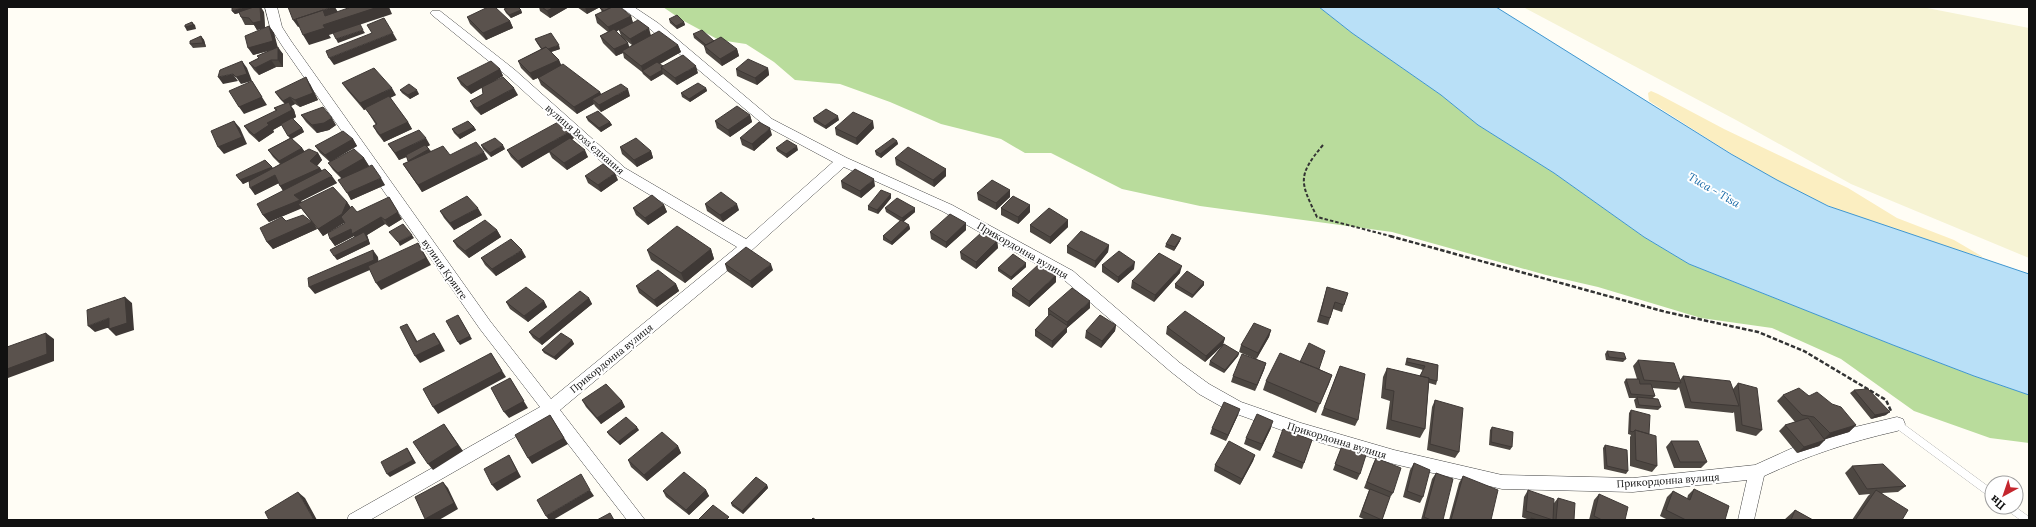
<svg xmlns="http://www.w3.org/2000/svg" width="2036" height="527" font-family="Lora,serif">
  <style>
    .farmland { fill: #f6f3d4 }
    .forest { fill: #b9dc9c }
    .sand { fill: #fbeec1 }
    .water { fill: #b9e0f7; stroke: #3f96cf }
    .lines { fill: none; stroke-linecap: round; stroke-linejoin: round }
    .lane-casing { stroke: #444; stroke-width: 8 }
    .street-casing { stroke: #444; stroke-width: 1 }
    .path-far1 { stroke: #333; stroke-width: 2; stroke-dasharray: 3.5 2; stroke-linecap: butt }
    .path { stroke: #333; stroke-width: 2.5; stroke-dasharray: 4.5 2; stroke-linecap: butt }
    .lane { stroke: #fff; stroke-width: 8 }
    .street { fill: #fff; fill-rule: evenodd }
    .wall { fill: #4d4742; fill-rule: evenodd }
    .shaded-wall { fill: #3f3936 }
    .building { fill: #5a524d; stroke: #3f3936 }
    .labels { text-anchor: middle; stroke-width: 4; stroke-linejoin: round; paint-order: stroke }
    .street-label { font-size: 10px; fill: #111; stroke: #fff }
    .water-label { font-size: 11px; font-style: italic; fill: #1768a6; stroke: #fff }
  </style>
  <rect width="100%" height="100%" fill="#fffdf5"/>
  <path class="farmland" d="M1523,7H1922L2029,28V258L1851,184L1736,120Z"/>
  <path class="forest" d="M663,7H1319L1352,33L1441,95L1478,125L1554,173L1644,237L1689,264L1893,345L1974,376L2029,395V443L1990,438L1914,411L1841,359L1772,328L1701,318L1598,287L1546,275L1392,232L1200,206L1122,189L1051,153H1025L1001,139L941,124L890,102L840,84L795,80L774,62L746,44L719,40L682,20Z"/>
  <path class="sand" d="M1651,91L1658,94L1724,129L1848,188L1897,218L1954,240L1983,257C1932,244 1875,227 1827,205C1764,177 1707,138 1649,101L1648,93Z"/>
  <path class="water" d="M1319,7H1496L1731,154L1777,180L1828,206L2029,274V395L1974,376L1893,345L1689,264L1644,237L1554,173L1478,125L1441,95L1352,33Z"/>
  <g class="lines">
    <defs>
      <path id="lane" d="M1897,424L1992,494
        M2009,507L2027,520"/>
      <path id="street" d="M265,7H277L282,27L291,41L490,321L551,399L737,247L615,174L507,76L432,15L430,13L432,11H440L515,70L625,168L746,239L833,162L764,125L650,29L621,7H634L658,23L772,119L847,158L952,205L1073,271L1180,363L1209,384L1241,402L1301,423L1394,450L1502,475L1633,478L1755,465L1797,446L1851,428L1897,417L1903,419L1905,424L1903,429L1897,431C1849,442 1809,455 1764,476L1754,520H1738L1747,480L1633,492L1502,489L1394,464L1301,437L1231,412L1199,394L1170,371L1063,279L942,211L844,167L752,250L560,410L645,520H627L548,418L370,520H347L349,515L540,407L480,329L283,47L270,27Z"/>
    </defs>
    <use href="#lane" class="lane-casing"/>
    <use href="#street" class="street-casing"/>
    <path class="path-far1" d="M1323,145C1297,176 1300,182 1317,217L1394,237"/>
    <path class="path" d="M1390,236L1666,312L1758,332L1804,351L1886,400L1891,411"/>
    <use href="#lane" class="lane"/>
    <use href="#street" class="street"/>
  </g>
  <path class="wall" d="M539,7H569L550,18L540,11Z
    M577,7H600L587,14Z
    M600,8L631,16L633,23L651,35L678,45L681,52L659,64L663,66L698,73L677,85L663,74L651,81L643,74L642,72L624,58L623,53L616,56L603,43L600,36L608,32L597,23L595,15L602,12ZM619,30L621,36L616,32ZM624,39L632,45L629,47L628,43Z
    M504,9L521,10L522,13L511,18L506,13Z
    M232,11L264,12L265,28L257,30L254,25H245L239,13L235,14Z
    M467,17L510,21L513,28L486,40L470,24Z
    M669,19L684,22L685,25L677,29L670,23Z
    M269,26L274,33L277,48L283,54V67H276L259,75L254,70L249,63L259,58L257,56L272,50L253,55Z
    M693,34L737,49L739,56L722,66L706,53L704,46L694,38Z
    M201,36L204,40L206,47L193,48L190,44Z
    M535,39L560,49L551,52L559,60L561,65L600,92L601,94L630,96L601,112L595,106L594,104L577,114L541,85L538,78L533,80L521,68L518,61L541,49L537,43Z
    M768,68L769,75L757,85L737,76L736,69Z
    M500,69L503,76L484,87L518,95L481,115L474,108L470,101L483,94L482,87L471,94L461,85L457,78Z
    M342,83L396,95L390,98L408,122L412,129L384,142L377,133L373,126L376,125L366,109L364,110L347,90Z
    M310,84L318,100L300,107L295,104L291,106L294,110L296,117L293,119L302,128L304,132L292,139L302,148L304,151L318,153L322,160L317,166L320,168L322,171L337,183L301,201L302,203L347,202L350,207L357,212L402,219L389,227L385,224L367,235L370,244L337,260L355,237L354,236L335,246L330,239L345,223V222L323,236L315,225L317,229L273,249L267,242L286,221H311L301,208L269,222L263,215L283,191L280,186L279,183L255,195L249,181L243,184L236,175L272,167L273,168L280,164L273,157L268,150L290,138L282,125L273,130L274,132L259,142L249,133L244,126L276,111L274,108L285,104L280,99L275,92Z
    M706,88L707,91L690,102L682,97L681,93Z
    M400,90L419,94L410,99L402,93Z
    M301,115L336,125L329,130L317,133L306,122Z
    M750,115L752,122L730,137L717,128L715,121Z
    M586,117L610,122L612,125L601,132L588,121Z
    M813,118L839,120L826,129L814,122Z
    M474,127L476,130L460,139L454,133L452,129Z
    M835,128H874L857,145L836,135Z
    M772,135L754,151L742,145L740,138Z
    M574,138L572,140L588,157L567,170L552,158L549,152L522,168L511,157L507,150Z
    M353,139L357,146L330,162L320,153L315,146Z
    M897,141L898,144L881,158L876,155L875,151Z
    M388,144L430,145L427,147L431,151L450,155L488,159L422,192L403,164L408,162L407,157L399,160Z
    M481,145L505,149L491,157L483,149Z
    M620,147L651,151L653,158L637,167L622,154Z
    M776,148L798,150L787,158L777,151Z
    M364,158L369,166L360,170L385,185L351,200L342,179L333,170L328,163Z
    M895,158L946,169V176L934,187L896,165Z
    M585,176L618,180L601,192L588,183Z
    M841,181L875,186L861,198L842,188Z
    M1010,190V197L996,210L978,200L977,193Z
    M891,194V198L878,214L868,210V206Z
    M705,204L739,210L723,222L707,211Z
    M664,205L667,212L648,225L636,215L633,208Z
    M1030,205V212L1018,224L1001,215V208Z
    M885,208L915,212L903,222L909,225L910,229L892,245L883,240V236L900,221L886,212Z
    M440,211L482,215L454,230L444,218Z
    M1068,220V227L1050,244L1030,232V225Z
    M966,223V230L946,248L931,239L930,232Z
    M497,230L501,237L469,258L457,247L453,241Z
    M997,241L998,248L976,269L961,259L960,252Z
    M1180,241L1174,251L1165,247L1166,244Z
    M1109,245L1108,252L1095,268L1067,253V246Z
    M711,249L714,259L685,283L651,260L647,250Z
    M526,257L496,276L485,265L481,258Z
    M725,264L773,270L752,288L727,271Z
    M1102,265L1134,269L1118,283L1102,272Z
    M1026,267L1011,280L998,271V268Z
    M1180,273L1154,302L1131,288L1132,281Z
    M1056,282L1029,307L1012,296V289Z
    M676,284L679,291L657,307L639,293L636,286Z
    M1175,284L1204,285L1192,298L1175,288Z
    M1327,287L1344,305L1342,312L1333,309L1328,325L1317,322Z
    M589,298L592,304L542,345L533,338L529,332Z
    M544,301L547,307L528,322L510,309L506,302Z
    M1090,308L1067,328V332L1052,348L1035,336V330L1049,316L1048,315V309Z
    M1116,325L1115,331L1101,348L1085,338L1086,331Z
    M1167,327L1225,338L1223,344L1239,353L1238,356L1224,373L1209,365L1210,361L1222,346L1205,362L1166,334Z
    M1271,330L1269,337L1256,359L1266,363L1264,370L1255,391L1231,382L1233,376L1253,358L1239,352L1241,345Z
    M572,340L574,344L556,360L544,353L542,350Z
    M1607,351L1626,359L1623,362L1606,360L1605,354Z
    M1407,358L1438,365L1437,381L1436,385L1429,383L1425,429L1420,438L1386,429L1390,401L1381,398L1383,377L1387,368L1420,376L1423,370L1405,365L1406,361Z
    M1638,360L1680,380L1683,376L1733,389L1738,383L1762,430L1756,436L1736,431L1734,412L1733,413L1685,408L1679,387L1676,390L1652,388L1655,396L1653,398L1661,407L1658,410L1636,408L1634,400L1636,398H1629L1624,382L1626,379H1637L1633,366Z
    M1340,366L1358,420L1355,426L1321,415Z
    M1319,369L1332,375L1316,413L1263,390L1266,381Z
    M1854,390L1886,415L1871,419L1850,393Z
    M1783,395L1809,396L1856,425L1849,432L1825,439L1819,446L1797,453L1779,431L1785,425L1796,422H1795L1777,401Z
    M582,400L622,401L625,407L601,424L586,407Z
    M1435,400L1459,452L1455,458L1427,450L1432,407Z
    M1631,410L1649,434L1657,466L1652,472L1630,466V437L1631,435L1628,434L1629,413Z
    M1238,415L1226,441L1210,434L1212,428Z
    M1492,427L1512,447L1510,450L1489,445L1490,430Z
    M1271,428L1260,451L1244,444L1246,438Z
    M639,430L620,445L609,435L607,432Z
    M1312,440L1302,469L1272,457L1275,451Z
    M1671,441L1707,462L1701,468H1674L1666,447Z
    M1605,445L1628,471L1626,474L1604,469L1603,448Z
    M678,446L681,453L647,481L631,467L628,460Z
    M1342,446L1360,474L1357,480L1333,470Z
    M1255,455L1253,461L1240,485L1214,471L1215,465Z
    M1376,458L1393,493L1389,499L1382,520H1366L1359,517L1369,490L1364,488L1373,464Z
    M1414,463L1423,497L1420,503L1403,497L1410,470Z
    M1852,466L1906,486L1898,492L1882,493L1902,520H1852L1868,496L1870,494L1859,495L1845,473Z
    M1436,473L1443,520H1421L1432,479Z
    M1463,476L1491,520H1449L1459,483Z
    M767,485L768,488L743,514L732,506L731,503Z
    M1694,489L1725,520H1668L1660,516L1667,497L1673,491L1687,499L1688,495Z
    M706,490L709,496L689,515L666,497L663,491Z
    M1528,490L1554,503L1558,498L1574,520H1529L1522,517L1524,497Z
    M1599,494L1625,520H1589L1594,500Z
    M1795,510L1813,520H1784Z"/>
  <path class="shaded-wall" d="M245,7H261L264,12L265,28L257,30L253,23L260,7L235,14L232,11Z
    M333,7H335L339,14L378,7H389L392,14L329,35L331,38L309,45L303,35L323,25L326,18L298,27L293,20Z
    M554,7H569L550,18L547,11Z
    M585,7H600L587,14Z
    M521,10L522,13L511,18L509,15Z
    M631,16L633,23L610,34L608,27Z
    M510,21L513,28L486,40L483,33Z
    M192,22L195,25L196,29L187,31L185,27Z
    M684,22L685,25L677,29L676,26Z
    M269,26L274,33L278,48L253,55L248,48Z
    M649,28L651,36L633,46L630,39Z
    M363,30L365,33L338,43L336,39Z
    M393,33L397,40L334,65L329,58Z
    M201,36L204,40L206,47L203,43Z
    M628,43L630,50L622,51L623,53L616,56L614,49Z
    M559,45L560,49L545,54L543,51Z
    M678,45L681,52L644,73L643,72L641,66Z
    M278,47L283,54V67L278,60Z
    M737,49L739,56L722,66L720,59Z
    M271,60L276,67L259,75L255,68Z
    M559,60L562,67L533,80L530,73Z
    M242,61L247,68L252,81L241,84L236,77Z
    M696,66L698,73L677,85L675,78Z
    M768,68L769,75L757,85L755,78Z
    M500,69L503,76L471,94L467,87Z
    M662,70L663,74L651,81L650,77Z
    M233,74L238,81L223,84L218,77Z
    M306,77L310,84L318,100L300,107L295,100Z
    M252,81L267,105L244,114L239,107Z
    M392,88L396,95L364,110L360,103Z
    M514,88L518,95L481,115L477,108Z
    M706,88L707,91L690,102L689,99Z
    M628,89L630,96L601,112L599,105Z
    M417,90L419,94L410,99L408,95Z
    M600,92L603,99H592L594,104L577,114L574,107Z
    M290,97L295,104L291,106L294,110L296,117L273,130L274,132L259,142L254,135L267,123L288,108L283,101Z
    M750,115L752,122L730,137L728,130Z
    M838,116L839,120L826,129L825,126Z
    M332,118L336,125L329,130L317,133L312,125Z
    M234,121L240,128L247,144L224,154L218,147Z
    M873,121L874,128L857,145L856,138Z
    M408,122L412,129L384,142L380,135Z
    M610,122L612,125L601,132L599,128Z
    M474,127L476,130L460,139L458,135Z
    M302,128L304,132L291,139L288,136Z
    M770,128L772,135L754,151L752,144Z
    M571,131L574,138L522,168L518,161Z
    M426,138L430,145L399,160L395,153Z
    M353,139L357,146L330,162L325,155Z
    M897,141L898,144L881,158L880,154Z
    M503,145L505,149L491,157L490,153Z
    M797,146L798,150L787,158L786,154Z
    M302,148L307,155L284,168L279,161Z
    M429,149L431,153L410,165L408,161Z
    M585,150L588,157L567,170L564,163Z
    M651,151L653,158L637,167L634,160Z
    M484,152L488,159L422,192L418,185Z
    M318,153L322,160L315,168L310,161Z
    M364,158L369,166L343,180L338,173Z
    M272,167L274,170L243,184L240,180Z
    M320,168L325,175L285,193L280,186Z
    M946,169V176L934,187L933,180Z
    M615,173L618,180L601,192L598,185Z
    M275,175L281,182L255,195L250,188Z
    M332,176L337,183L301,201L305,207L269,222L263,215L294,195Z
    M381,178L385,185L351,200L347,193Z
    M874,179L875,186L861,198L860,191Z
    M1010,190V197L996,210V203Z
    M891,194V198L878,214L877,210Z
    M389,197L402,219L389,227L385,220Z
    M347,202L352,209L347,221L323,236L318,229Z
    M737,204L739,210L723,222L720,215Z
    M664,205L667,212L648,225L645,218Z
    M1030,205V212L1018,224V217Z
    M478,208L482,215L454,230L450,223Z
    M915,208V212L903,222L902,218Z
    M381,217L385,224L367,235L370,244L337,260L334,256L357,241L354,236L335,246L330,239L351,229Z
    M1068,220V227L1050,244V237Z
    M312,222L317,229L273,249L267,242Z
    M966,223V230L946,248V242Z
    M909,225L910,229L892,245L891,242Z
    M497,230L501,237L469,258L465,251Z
    M412,235L414,238L400,246L398,242Z
    M1181,238L1180,241L1174,251L1175,247Z
    M997,241L998,248L976,269V262Z
    M418,243L431,265L381,290L376,283Z
    M1109,245L1108,252L1095,268V261Z
    M711,249L714,259L685,283L681,273Z
    M373,250L378,257L379,266L315,294L309,287Z
    M522,250L526,257L496,276L492,269Z
    M1135,262L1134,269L1118,283V277Z
    M1026,263V267L1011,280V277Z
    M771,264L773,270L752,288L750,281Z
    M1182,266L1180,273L1154,302L1155,295Z
    M1056,275V282L1029,307V301Z
    M1204,282V285L1192,298L1193,295Z
    M676,284L679,291L657,307L654,300Z
    M125,297L132,303L134,330L116,336L109,329Z
    M589,298L592,304L542,345L539,339Z
    M544,301L547,307L528,322L524,316Z
    M1090,301V308L1067,328V332L1052,348V341L1067,326V322Z
    M458,315L472,339L460,345L458,342Z
    M109,318L116,325L95,332L88,326Z
    M407,324L411,330L421,348L416,342Z
    M1116,325L1115,331L1101,348L1102,341Z
    M1271,330L1269,337L1256,360L1258,353Z
    M46,333L54,339V361L8,378L7,377V369Z
    M434,333L439,340L445,351L420,363L415,356Z
    M1225,338L1223,345L1205,362L1206,356Z
    M572,340L574,344L556,360L554,357Z
    M491,353L506,377L438,414L433,407Z
    M1239,353L1238,356L1224,373L1225,370Z
    M1266,363L1264,370L1255,391L1257,385Z
    M1332,375L1329,384L1316,413L1320,404Z
    M510,378L528,408L509,418L504,412Z
    M622,401L625,407L601,424L597,418Z
    M1240,409L1238,415L1226,441L1228,435Z
    M1890,412L1886,415L1871,419L1875,415Z
    M550,415L568,444L532,464L528,458Z
    M1273,421L1271,428L1260,451L1262,444Z
    M444,424L463,451L433,470L428,464Z
    M1856,425L1849,432L1823,440L1830,433Z
    M637,427L639,430L620,445L618,442Z
    M1825,440L1819,446L1797,453L1804,447Z
    M678,446L681,453L647,481L644,475Z
    M407,448L409,451L416,463L390,477L387,474Z
    M509,455L513,462L521,477L497,491L492,485Z
    M1255,455L1253,461L1240,485L1242,479Z
    M443,482L448,488L458,509L439,520H426L425,519Z
    M767,485L768,488L743,514L742,511Z
    M590,490L594,496L553,520H549L546,516Z
    M706,490L709,496L689,515L686,510Z
    M298,492L305,498L317,520H314Z"/>
  <path class="building" d="M232,7H245L232,11Z
    M254,7H260L261,21L253,23L249,18L241,17L239,12Z
    M288,7H333L296,19L293,20Z
    M351,7H378L323,25L325,28L303,35L296,19L323,10L325,16Z
    M488,7H495L510,21L483,33L467,17Z
    M509,7H518L521,10L509,15L504,9Z
    M542,7H554L547,11Z
    M601,7H612L604,11L600,8Z
    M612,7H620L631,16L608,27L595,15Z
    M677,15L684,22L676,26L669,19Z
    M384,18L393,33L329,58L326,51L372,33L367,25Z
    M638,20L649,28L630,39L619,30Z
    M192,22L193,25L185,27V25Z
    M360,24L363,30L336,39L333,33Z
    M269,26L273,41L248,48L245,36Z
    M614,29L628,43L614,49L600,36Z
    M702,30L714,41L706,45L693,34Z
    M659,31L678,45L641,66L622,51Z
    M551,33L559,45L548,49L546,47L542,49L535,39Z
    M201,36L203,43L190,44V41Z
    M721,37L737,49L720,59L704,46Z
    M278,47V60H271L255,68L249,63L259,58L257,56Z
    M546,47L559,60L530,73L518,61Z
    M683,55L696,66L675,78L661,67Z
    M748,59L768,68L755,78L736,69Z
    M242,61L247,74L236,77L233,74L218,77L220,70Z
    M491,61L500,69L467,87L457,78Z
    M657,62L663,66L661,67L662,70L650,77L642,71Z
    M563,64L600,92L574,107L538,78Z
    M374,68L392,88L360,103L342,83Z
    M306,77L313,93L295,100L290,97L283,101L275,92Z
    M503,77L514,88L477,108L470,101L483,94L482,87Z
    M252,81L262,97L239,107L229,91Z
    M698,83L706,88L689,99L681,93Z
    M409,84L417,90L408,95L400,90Z
    M621,84L628,89L599,105L592,99Z
    M389,96L408,122L380,135L373,126L377,124L365,108Z
    M289,102L292,110L267,123L269,125L254,135L244,126L277,110L274,108Z
    M737,106L750,115L728,130L715,121Z
    M323,107L332,118L324,123L312,125L301,115Z
    M826,109L838,116L825,126L813,118Z
    M598,111L610,122L599,128L586,117Z
    M853,112L873,121L856,138L835,128Z
    M292,118L302,128L288,136L281,124Z
    M234,121L242,137L218,147L211,131Z
    M468,121L474,127L458,135L452,129Z
    M560,121L571,131L518,161L507,150Z
    M759,122L770,128L752,144L740,138Z
    M419,130L426,138L395,153L388,144Z
    M343,131L353,139L325,155L315,146Z
    M291,138L302,148L279,161L268,150Z
    M495,138L503,145L490,153L481,145Z
    M570,138L585,150L564,163L549,151Z
    M636,138L651,151L634,160L620,147Z
    M893,138L897,141L880,154L875,151Z
    M787,140L797,146L786,154L776,148Z
    M476,142L484,152L418,185L403,164L443,146L450,155Z
    M425,145L429,149L408,161L406,155Z
    M908,147L946,169L933,180L895,158Z
    M309,149L318,153L310,161L320,168L280,186L275,175L250,188L249,181Z
    M354,149L364,158L338,173L328,163Z
    M265,160L272,167L240,180L236,175Z
    M603,164L615,173L598,185L585,176Z
    M372,165L381,178L347,193L338,180Z
    M325,169L332,176L294,195L300,200L263,215L257,204Z
    M855,169L874,179L860,191L841,181Z
    M992,180L1010,190L996,203L977,193Z
    M333,187L347,202L342,214L318,229L298,204Z
    M881,190L891,194L877,210L868,206Z
    M721,192L737,204L720,215L705,204Z
    M652,195L664,205L645,218L633,208Z
    M467,196L478,208L450,223L440,211Z
    M1013,196L1030,205L1018,217L1001,208Z
    M389,197L398,212L385,220L381,217L352,234L351,229L330,239L328,233L345,223L341,217L352,206L357,212Z
    M897,198L915,208L902,218L885,208Z
    M1049,208L1068,220L1050,237L1030,225Z
    M950,214L966,223L946,242L930,232Z
    M303,215L312,222L267,242L260,228L282,217L286,221Z
    M485,220L497,230L465,251L453,241Z
    M901,220L909,225L891,242L883,236Z
    M403,224L412,235L398,242L389,232Z
    M677,226L711,249L681,273L647,250Z
    M1081,231L1109,245L1095,261L1067,246Z
    M364,232L368,240L334,256L330,250Z
    M982,232L997,241L976,262L960,252Z
    M1172,234L1181,238L1175,247L1166,244Z
    M511,239L522,250L492,269L481,258Z
    M418,243L426,258L376,283L368,266Z
    M746,247L771,264L750,281L725,264Z
    M373,250L374,260L309,287L308,278Z
    M1119,251L1135,262L1118,277L1102,265Z
    M1159,253L1182,266L1155,295L1132,281Z
    M1013,254L1026,263L1011,277L998,268Z
    M1039,264L1056,275L1029,301L1012,289Z
    M658,270L676,284L654,300L636,286Z
    M1187,271L1204,282L1193,295L1175,284Z
    M526,287L544,301L524,316L506,302Z
    M1327,287L1348,293L1344,305L1335,302L1330,318L1320,315Z
    M1072,288L1090,301L1067,322L1048,309Z
    M580,291L589,298L539,339L529,332Z
    M125,297L127,323L109,329V318L88,326L87,310Z
    M1185,311L1225,338L1206,356L1167,327Z
    M1050,314L1068,326L1052,341L1035,330Z
    M458,315L470,336L458,342L446,321Z
    M1100,315L1116,325L1102,341L1086,331Z
    M1254,323L1271,330L1258,353L1241,345Z
    M407,324L416,342L434,333L440,344L415,356L400,327Z
    M46,333L47,354L7,369V347Z
    M561,333L572,340L554,357L542,350Z
    M1309,343L1325,351L1319,369L1300,362Z
    M1224,344L1239,353L1225,370L1210,361Z
    M1607,351L1624,353L1626,359L1609,357Z
    M491,353L502,371L433,407L423,389Z
    M1280,353L1332,375L1320,404L1266,381Z
    M1242,354L1266,363L1257,385L1233,376Z
    M1407,358L1438,365L1437,381L1429,379V378L1420,376L1425,366L1407,362Z
    M1638,360L1674,363L1681,383L1644,380Z
    M1340,366L1365,374L1358,420L1324,408Z
    M1387,368L1429,378L1425,429L1391,420L1394,391L1385,389Z
    M1683,376L1730,381L1739,406L1691,402Z
    M510,378L524,401L504,412L491,388Z
    M1626,379H1639L1640,384H1651L1655,396L1631,394Z
    M1738,383L1757,388L1762,430L1742,425Z
    M606,384L622,401L597,418L582,400Z
    M1799,388L1809,396L1817,392L1832,404L1841,407L1856,425L1830,433L1814,417L1802,415L1783,395Z
    M1868,389L1890,412L1875,415L1854,390Z
    M1637,397L1658,399L1661,407L1639,405Z
    M1435,400L1463,408L1459,452L1430,444Z
    M1224,402L1240,409L1228,435L1212,428Z
    M1631,410L1650,415L1649,434L1635,430L1633,432L1630,431Z
    M1257,414L1273,421L1262,444L1246,438Z
    M550,415L564,438L528,458L515,435Z
    M626,417L637,427L618,442L607,432Z
    M1808,418L1825,440L1804,447L1785,425Z
    M444,424L458,445L428,464L413,442Z
    M1492,427L1513,432L1512,447L1491,442Z
    M1283,429L1312,440L1304,463L1275,451Z
    M1635,430L1656,436L1657,466L1636,460Z
    M662,432L678,446L644,475L628,460Z
    M1229,441L1255,455L1242,479L1215,465Z
    M1671,441H1698L1707,462H1680Z
    M1605,445L1627,450L1628,471L1607,466Z
    M1342,446L1366,455L1360,474L1335,464Z
    M407,448L413,460L387,474L381,462Z
    M509,455L517,471L492,485L484,469Z
    M1376,458L1401,468L1393,493L1367,482Z
    M1414,463L1430,470L1423,497L1407,491Z
    M1883,464L1906,486L1867,489L1852,466Z
    M684,472L706,490L686,510L663,491Z
    M1436,473L1453,479L1443,520H1431L1424,517Z
    M581,474L590,490L546,516L537,500Z
    M1463,476L1498,490L1491,520H1451Z
    M756,477L767,485L742,511L731,503Z
    M443,482L454,503L425,519L415,497Z
    M1370,489L1390,497L1382,520L1362,511Z
    M1694,489L1729,506L1725,520H1686L1666,510L1673,491L1690,500Z
    M1528,490L1554,499L1553,520L1526,511Z
    M1876,490L1908,510L1902,520H1857L1856,519Z
    M298,492L314,520H269L265,512Z
    M1599,494L1628,507L1625,520H1602L1594,516Z
    M1558,498L1575,503L1574,520H1556Z
    M713,505L729,517L726,520H698Z
    M1795,510L1813,520H1791Z
    M610,513L614,520H597Z
    M813,518L816,520H811Z
    M1531,518L1538,520H1531Z"/>
  <g class="labels">
    <g class="street-label">
      <text transform="translate(585 139) rotate(41)" y="4">вулиця Воззʼєднання</text>
      <text transform="translate(1023 250) rotate(30)" y="4">Прикордонна вулиця</text>
      <text transform="translate(445 269) rotate(55)" y="4">вулиця Крянге</text>
      <text transform="translate(611 358) rotate(-39)" y="4">Прикордонна вулиця</text>
      <text transform="translate(1337 440) rotate(17)" y="4">Прикордонна вулиця</text>
      <text transform="translate(1668 480) rotate(-4)" y="4">Прикордонна вулиця</text>
    </g>
    <g class="water-label">
      <text transform="translate(1714 190) rotate(30)" y="4">Тиса - Tisa</text>
    </g>
  </g>
  <rect width="2036" height="527" fill="none" stroke="#111111" stroke-width="16"/>
  <g transform="translate(2004 495) rotate(220)"><circle r="19" fill="#ffffff" stroke="#a0a0a0"/>
  <path d="M0-3L7 15L0 10L-7 15Z" fill="#c4262e"/>
  <text y="-6" font-size="11" font-weight="bold" text-anchor="middle" fill="#111111">Пн</text>
  </g>
</svg>
